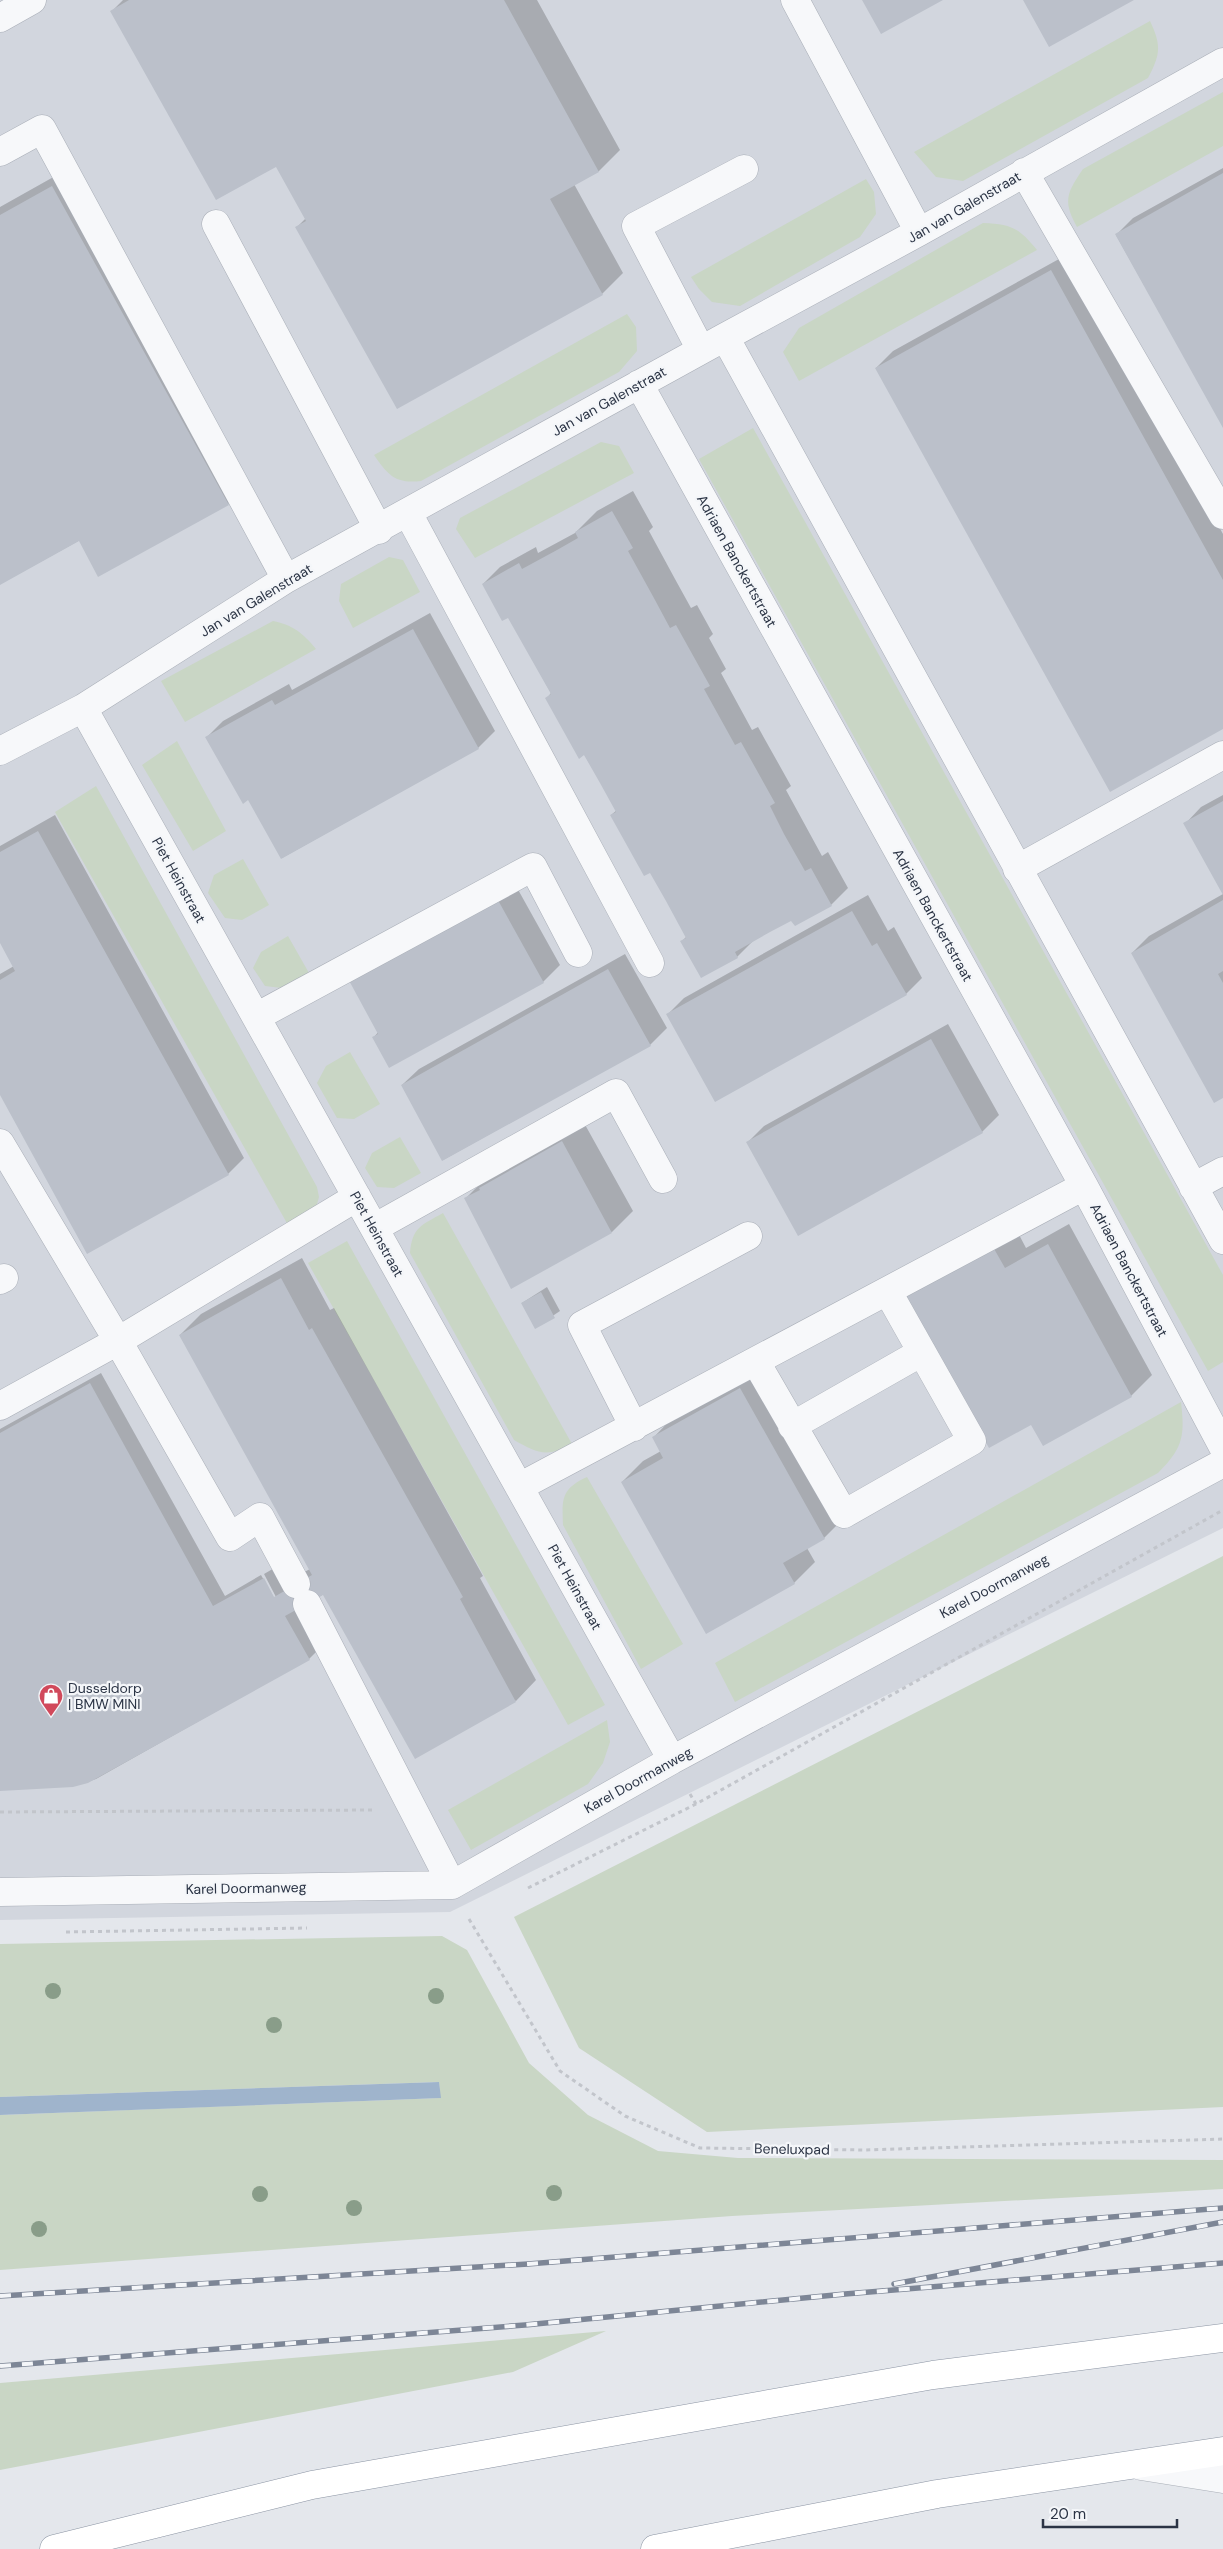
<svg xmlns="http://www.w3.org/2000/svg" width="1223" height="2549" font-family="'DM Sans',sans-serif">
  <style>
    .built { fill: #d2d6de }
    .green { fill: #c9d6c5 }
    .water { fill: #9fb4cc }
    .shadow { fill: #0003 }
    .building { fill: #bbc0ca }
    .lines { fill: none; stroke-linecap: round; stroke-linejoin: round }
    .minor-casing { stroke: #a9aeb7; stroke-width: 29 }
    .highway-casing { stroke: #8b94a3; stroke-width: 29 }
    .path { stroke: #c2c5cb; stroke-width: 3; stroke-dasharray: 4 4; stroke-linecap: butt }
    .minor { stroke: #f7f8fa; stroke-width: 28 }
    .highway { stroke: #fff; stroke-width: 28 }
    .rail-casing { stroke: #7d8696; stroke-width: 5.5 }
    .rail { stroke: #f4f6f9; stroke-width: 4; stroke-dasharray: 11; stroke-linecap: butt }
    .tree { fill: #899d89 }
    .labels { text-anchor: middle; stroke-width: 4.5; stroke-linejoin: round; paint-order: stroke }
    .street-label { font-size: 14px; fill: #2b3445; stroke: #f4f6f9 }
    .poi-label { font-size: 14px; fill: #2b3445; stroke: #f4f6f9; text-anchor: start }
  </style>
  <rect width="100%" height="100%" fill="#e4e7ec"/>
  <path class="built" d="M0,0H1223V1528L450,1912L0,1920Z"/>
  <path class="green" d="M1150,21C1162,46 1160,55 1148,78L963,181L936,177L914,152Z
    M1223,92V146L1077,227C1063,201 1066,194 1083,169Z
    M866,179L874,192L876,214L860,237L740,306L712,302L699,289L691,277Z
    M983,223C1011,224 1019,228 1037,250L799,381L783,352L799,328Z
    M627,314L636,327L637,351L619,372L421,481C395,484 388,475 374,455Z
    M753,428L1223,1275V1362L1208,1371L699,459Z
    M601,442L619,446L634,473L475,558L456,529L460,518Z
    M389,557L403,560L420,592L353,628L339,601L341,584Z
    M273,621C293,625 303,633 316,649L185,722L161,681Z
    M177,741L226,831L193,851L142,765Z
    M96,786L317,1187L319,1197L315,1211L288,1225L55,812Z
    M243,859L269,905L242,920L225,918L208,893L214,875Z
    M288,936L309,973L282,988L265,986L253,968L261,952Z
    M350,1052L380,1104L354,1119L337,1118L317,1083L326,1066Z
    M400,1137L421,1173L394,1188L377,1187L365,1168L372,1153Z
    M443,1213L572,1444C547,1458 537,1453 514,1440L410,1253C412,1227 422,1225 443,1213Z
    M347,1241L605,1705L568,1725L308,1263Z
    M1181,1402C1185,1436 1183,1448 1158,1473L735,1702L715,1663Z
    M587,1477L683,1644L641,1669L563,1525C562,1499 561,1489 587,1477Z
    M1223,1556V2107L707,2132L579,2048L514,1917Z
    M607,1720L610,1742L603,1763L588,1784L471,1850L448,1810Z
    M442,1936L467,1950L529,2063L588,2115L658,2151L738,2158L1223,2160V2189L732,2216L0,2270V2115L440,2098L439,2082L0,2097V1944Z
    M606,2331L513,2372L0,2470V2383Z"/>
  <path class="water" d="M439,2082L441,2098L0,2115V2097Z"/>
  <path class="shadow" d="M123,0H537L620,150L599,171L574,184L623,273L602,294L297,227L306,218L276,165L112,11Z
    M73,166L249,483L228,504L80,540L0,584V207Z
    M1223,168V425L1116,235L1133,218Z
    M1068,254L1223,534V728L876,368L893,351Z
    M633,491L653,527L649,531L675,579L691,608L697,605L713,634L709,638L726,669L721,673L752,730L758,727L791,786L786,790L822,856L828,852L848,888L831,905L792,919L754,940L737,957L682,941L687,936L650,871L611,815L617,810L584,754L547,698L551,693L509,617L483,584L500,567L536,547L538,553L575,533L597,511Z
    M430,613L495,731L478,748L282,858L249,799L207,737L223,721L289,684L292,690Z
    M1223,795V892L1185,824L1201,807Z
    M55,815L244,1158L228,1174L0,1093V974L14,966L0,941V846Z
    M511,877L560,965L543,982L374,1037Z
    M1223,894V1097L1132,953L1149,936Z
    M868,895L888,931L894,927L922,978L906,994L668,1014L684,998Z
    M625,954L667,1028L650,1045L443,1160L402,1085L419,1069Z
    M948,1024L999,1115L982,1132L799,1234L748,1142L764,1126Z
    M583,1121L633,1211L612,1232L466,1198L487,1177Z
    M1069,1224L1152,1375L1131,1396L1031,1423L907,1297L1015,1227L1026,1248Z
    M302,1258L330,1310L334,1308L483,1576L480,1578L536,1680L516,1701L324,1594L298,1608L320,1648L309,1659L96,1779L81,1784L0,1790V1429L101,1373L225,1596L261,1575L274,1598L276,1597L264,1574L276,1567L297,1576L310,1569L180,1335L201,1314Z
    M547,1287L560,1311L536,1327L522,1303Z
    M762,1368L845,1517L824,1538L807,1548L815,1562L794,1583L622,1482L643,1461L661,1451L654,1437L674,1416Z"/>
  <path class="building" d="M129,0H504L599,172L550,199L603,295L397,409L295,227L306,221L276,167L216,200L110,11Z
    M862,0H943L881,34Z
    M1023,0H1134L1049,47Z
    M1223,173V428L1115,234Z
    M52,186L229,505L98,577L79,541L0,585V215Z
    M1051,270L1223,580V729L1110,792L875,368Z
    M612,511L633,548L628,551L655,600L670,628L676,625L710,686L704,689L735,745L741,742L775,803L770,806L784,834L805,871L811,868L832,906L795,926L791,921L770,932L735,952L738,958L701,978L680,941L686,938L666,901L650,873L644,876L610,815L616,812L600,783L584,755L579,759L545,698L551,694L508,618L502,621L482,584L519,563L522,569L557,550L578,538L575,532Z
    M413,629L479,749L281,859L248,800L243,804L205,737L272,700L275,705Z
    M1223,801V895L1183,823Z
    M38,831L229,1175L87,1254L0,1095V980L15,971L0,943V852Z
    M494,893L544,983L389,1068L372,1037L378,1034L346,975Z
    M1223,900V971L1218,974L1223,983V1098L1214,1103L1131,953Z
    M852,911L872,946L877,943L907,995L715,1102L666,1014Z
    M608,969L651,1046L442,1161L401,1085Z
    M931,1039L983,1133L798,1236L746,1142Z
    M562,1141L612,1233L511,1289L464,1198L480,1190L479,1188Z
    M1048,1244L1132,1397L1043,1446L1031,1425L989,1448L905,1296L993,1247L1005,1268Z
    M281,1278L309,1330L312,1328L463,1597L460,1599L516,1702L415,1759L323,1595L285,1616L310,1660L88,1783L73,1787L0,1791V1433L90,1383L213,1606L264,1578L274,1597L312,1575L179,1335Z
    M541,1292L555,1318L535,1329L521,1303Z
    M740,1388L825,1539L783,1563L795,1584L706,1634L621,1482L663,1458L652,1437Z"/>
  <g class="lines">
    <defs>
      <path id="minor" d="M795,0L919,232
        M0,18L32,0
        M0,152L42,129L286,579
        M1024,172L1223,515
        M216,224L379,530
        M725,337L1223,1240
        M701,350L636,226L744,169
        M639,384L1084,1186L1223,1447
        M408,513L650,963
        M83,708L672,1760
        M0,751L83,708L286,579L725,337L919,232L1223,62
        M1017,869L1223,755
        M256,1017L533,867L578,953
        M0,1143L118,1341L230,1537L260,1517L296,1584
        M1193,1187L1223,1171
        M374,1228L616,1093L663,1179
        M0,1280L4,1278
        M756,1362L844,1514L972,1441L888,1292
        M0,1406L118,1341L357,1197
        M792,1426L922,1352
        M634,1427L582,1325L748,1236
        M519,1487L1084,1186
        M307,1604L452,1885
        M0,1892L452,1885L672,1760L1223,1463
        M1141,2466L1223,2479"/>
      <path id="highway" d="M54,2549L312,2485L933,2375L1223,2338
        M655,2549L937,2494L1223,2451"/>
    </defs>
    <use href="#minor" class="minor-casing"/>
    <use href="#highway" class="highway-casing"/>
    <path class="path" d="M690,1794L696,1804
      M0,1812L372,1810
      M528,1888L696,1804L1223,1510
      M469,1919L560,2071L625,2116L700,2148L865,2150L1223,2139
      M66,1932L307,1928"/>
    <use href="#minor" class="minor"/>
    <use href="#highway" class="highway"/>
    <defs>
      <path id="rail" d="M894,2284L1223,2222
        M0,2296L528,2264L1223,2208
        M0,2366L525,2325L845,2294L1223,2263"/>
    </defs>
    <use href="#rail" class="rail-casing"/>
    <use href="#rail" class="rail"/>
  </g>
  <g class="tree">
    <circle cx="53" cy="1991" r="8"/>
    <circle cx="436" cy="1996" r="8"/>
    <circle cx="274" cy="2025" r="8"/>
    <circle cx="554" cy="2193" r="8"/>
    <circle cx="260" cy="2194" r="8"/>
    <circle cx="354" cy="2208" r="8"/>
    <circle cx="39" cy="2229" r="8"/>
  </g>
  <defs>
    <symbol id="shop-pin" viewBox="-11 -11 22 30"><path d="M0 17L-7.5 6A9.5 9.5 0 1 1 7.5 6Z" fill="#d1495b" stroke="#f4f6f9"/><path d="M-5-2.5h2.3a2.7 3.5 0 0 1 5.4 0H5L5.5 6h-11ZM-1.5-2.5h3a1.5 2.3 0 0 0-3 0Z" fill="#fff"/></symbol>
  </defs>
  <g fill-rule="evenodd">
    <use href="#shop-pin" x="37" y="1682" width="28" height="38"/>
  </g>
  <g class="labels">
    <g class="street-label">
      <text transform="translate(964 207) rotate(-30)" y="5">Jan van Galenstraat</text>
      <text transform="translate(609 401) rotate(-29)" y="5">Jan van Galenstraat</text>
      <text transform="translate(737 561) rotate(61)" y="5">Adriaen Banckertstraat</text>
      <text transform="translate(256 600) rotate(-31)" y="5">Jan van Galenstraat</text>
      <text transform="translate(179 880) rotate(61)" y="5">Piet Heinstraat</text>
      <text transform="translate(933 915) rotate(61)" y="5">Adriaen Banckertstraat</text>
      <text transform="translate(377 1234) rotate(61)" y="5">Piet Heinstraat</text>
      <text transform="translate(1129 1270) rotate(62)" y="5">Adriaen Banckertstraat</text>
      <text transform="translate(994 1586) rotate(-28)" y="5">Karel Doormanweg</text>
      <text transform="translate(575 1587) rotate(61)" y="5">Piet Heinstraat</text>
      <text transform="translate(638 1780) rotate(-29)" y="5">Karel Doormanweg</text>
      <text transform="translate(246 1888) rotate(-1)" y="5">Karel Doormanweg</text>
      <text transform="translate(792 2149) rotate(1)" y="5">Beneluxpad</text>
    </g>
    <g class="poi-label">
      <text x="68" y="1693">Dusseldorp<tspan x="68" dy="16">| BMW MINI</tspan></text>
    </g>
  </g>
  <path d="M1043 2519v8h134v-8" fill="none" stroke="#2b3445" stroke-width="2.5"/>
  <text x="1050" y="2519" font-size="15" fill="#2b3445" stroke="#f4f6f9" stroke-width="4" paint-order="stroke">20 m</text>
</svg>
